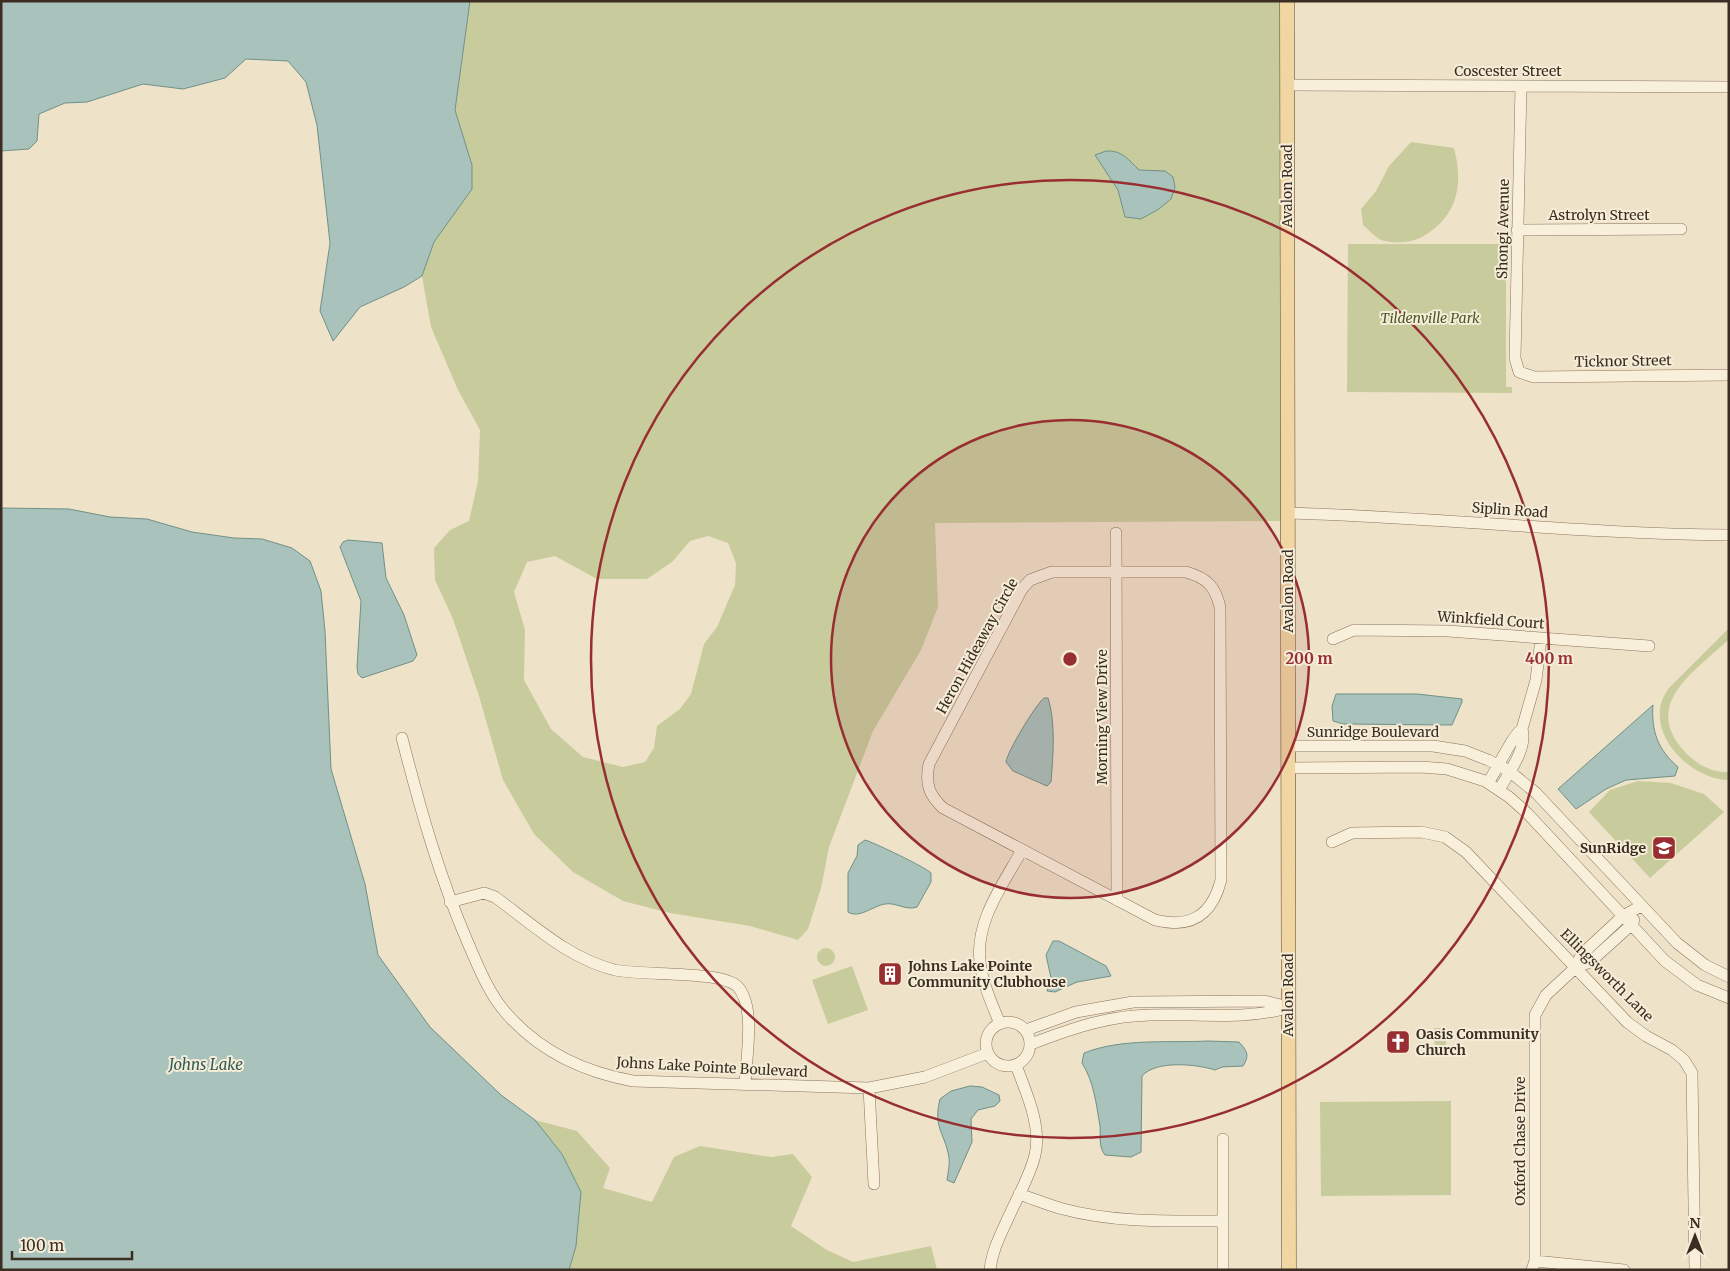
<svg xmlns="http://www.w3.org/2000/svg" width="1730" height="1271" font-family="Merriweather,serif">
  <style>
    .green { fill: #c8cc9c; fill-rule: evenodd }
    .water { fill: #a9c2bb; stroke: #709188 }
    .lines { fill: none; stroke-linecap: round; stroke-linejoin: round }
    .minor-casing { stroke: #8a745d; stroke-width: 12 }
    .major-casing { stroke: #584331; stroke-width: 15 }
    .minor { stroke: #f9f0dc; stroke-width: 11 }
    .major { stroke: #f0d6a2; stroke-width: 14 }
    .ring { fill: none; stroke: #982e31; stroke-width: 2.5 }
    .labels { text-anchor: middle; stroke-width: 4; stroke-linejoin: round; paint-order: stroke }
    .street-label { font-size: 14px; fill: #3b2d21; stroke: #f5edd8 }
    .park-label { font-size: 14px; font-style: italic; fill: #4c5728; stroke: #f5edd8 }
    .poi-label { font-size: 14px; font-weight: bold; fill: #3b2d21; stroke: #f5edd8; text-anchor: start }
    .water-label { font-size: 15px; font-style: italic; fill: #305a57; stroke: #f5edd8 }
    .centre { fill: #982e31; stroke: #f5edd8; stroke-width: 2.5 }
    .ring-label { font-size: 15px; text-anchor: middle; font-weight: bold; fill: #982e31; stroke: #f5edd8; stroke-width: 4; stroke-linejoin: round; paint-order: stroke }
  </style>
  <rect width="100%" height="100%" fill="#eee2c8"/>
  <path class="green" d="M470,1H1287L1288,521L935,523L938,607L921,650L873,731L829,847L821,888L808,929L798,940L750,926L670,913L623,901L573,872L534,834L503,780L479,696L453,619L435,580L434,548L450,530L469,521L478,481L480,430L458,390L431,327L422,276L434,242L472,189V165L455,110ZM708,536L728,543L736,563L735,585L717,627L704,644L691,694L680,709L657,726L654,748L645,762L623,767L583,757L551,729L524,680L525,630L514,592L527,562L555,556L597,579H647L672,562L690,541Z
    M1411,142L1454,148C1464,186 1457,217 1422,237C1411,243 1393,244 1381,240C1375,237 1368,229 1363,225L1361,209L1376,191L1389,166Z
    M1348,244H1506V387H1512V393L1347,392Z
    M1729,628V639C1696,671 1640,704 1685,752C1696,764 1712,773 1729,772V780C1688,780 1639,727 1669,688Z
    M1638,781L1671,783L1704,794L1724,812L1650,878L1589,812L1610,790Z
    M817 957a9 9 0 1 1 18 0a9 9 0 1 1-18 0Z
    M852,966L868,1010L828,1024L812,980Z
    M1434,1028H1446V1052L1435,1053Z
    M1451,1101V1195L1321,1196L1320,1102Z
    M535,1120L577,1131L610,1168L603,1188L652,1202L674,1157L700,1146L771,1157L793,1154L812,1177L791,1226L827,1250L853,1262L931,1246L937,1270H569L576,1246L562,1154Z"/>
  <path class="water" d="M1,1H470L455,110L472,165V189L434,242L422,276L404,287L360,307L333,341L320,311L330,243L317,125L306,82L288,61L246,59L225,78L183,89L143,84L87,102L65,103L39,114L37,141L29,149L1,151Z
    M1106,151C1122,150 1129,160 1139,170L1165,171L1173,177L1175,187L1171,199L1159,209L1141,219L1125,217L1118,190L1095,155Z
    M1,508L69,509L110,517L147,519L192,532L234,538L262,539L292,548L310,561L321,591L325,631L331,769L365,884L378,955L430,1027L501,1095L535,1120L562,1154L581,1192L576,1246L569,1270H1Z
    M348,540L382,543L386,578L404,615L417,655L413,661L362,678L358,674L357,667L361,601L340,547L343,542Z
    M1336,694H1417L1462,699V702L1452,725L1343,724L1333,721L1332,706Z
    M1044,698H1048C1056,723 1053,756 1051,782L1047,786L1013,771L1006,762C1007,752 1036,704 1044,698Z
    M1653,705C1651,731 1658,750 1678,767L1675,776L1626,780L1606,789L1576,809L1558,789Z
    M865,840C873,842 927,868 931,873V882L917,907C906,911 896,902 885,904C873,906 859,919 848,912V873L857,856L858,845Z
    M1053,941H1059L1106,966L1111,976L1077,982L1055,992L1047,991L1051,978L1046,955Z
    M1208,1041L1239,1042C1247,1051 1250,1055 1243,1066L1222,1067L1215,1070C1196,1064 1156,1060 1142,1076L1141,1152L1131,1157L1105,1155C1098,1146 1101,1137 1100,1126C1096,1103 1094,1082 1082,1063L1084,1053C1122,1038 1168,1043 1208,1041Z
    M970,1086L982,1087L999,1095L1000,1101L995,1106L978,1110L971,1119L972,1142L954,1183L947,1180C948,1173 950,1164 949,1157C944,1131 933,1128 940,1099L951,1091Z"/>
  <g class="lines">
    <defs>
      <path id="minor" d="M1287,85L1729,87
        M1521,86L1515,358L1519,372L1534,377L1729,375
        M1517,230L1681,229
        M1288,513C1435,517 1582,534 1729,535
        M1116,533L1117,900
        M1052,572H1186C1207,578 1215,586 1220,607L1221,880C1212,915 1191,929 1155,920L943,808C929,795 925,784 929,764L1022,589L1030,580Z
        M1333,639L1354,630L1448,631L1649,646
        M1522,729L1536,680L1541,639
        M402,738C420,808 439,876 468,943C478,966 489,994 506,1013C540,1052 583,1072 633,1081L869,1088L925,1077L988,1053
        M1288,746H1433L1465,751L1488,760L1508,770L1536,793L1677,943L1705,965L1729,977
        M1288,768L1421,767L1447,769L1485,781L1509,797L1527,813L1665,961L1697,985L1729,998
        M1488,783C1496,771 1514,733 1522,729C1528,748 1508,774 1499,790
        M1332,842L1352,833L1421,832L1445,837L1466,852L1627,1022L1646,1036L1672,1050L1684,1060L1692,1073L1695,1270
        M450,902L484,893L495,897C532,924 569,959 615,970C643,976 722,970 738,987C756,1007 746,1059 745,1084
        M1576,967L1590,962L1631,925L1634,920
        M986 1044a22 22 0 1 1 44 0a22 22 0 1 1-44 0Z
        M1000,1024C992,1004 982,983 980,961C975,921 1004,883 1022,850
        M1026,1030L1076,1012L1133,1002L1264,1001L1288,1007
        M1031,1044C1065,1031 1098,1019 1134,1016C1185,1011 1238,1022 1287,1008
        M869,1088L874,1184
        M1223,1139V1270
        M1019,1194C1034,1199 1048,1205 1063,1209C1115,1223 1170,1221 1223,1221
        M1535,1261L1624,1270
        M990,1270C992,1250 1001,1234 1009,1216C1018,1196 1030,1176 1035,1155C1042,1125 1026,1093 1016,1065
        M1532,1270L1535,1261V1015L1546,995L1576,967L1581,955L1623,916L1641,906"/>
      <path id="major" d="M1287,1L1289,1270"/>
    </defs>
    <use href="#minor" class="minor-casing"/>
    <use href="#major" class="major-casing"/>
    <use href="#minor" class="minor"/>
    <use href="#major" class="major"/>
  </g>
  <circle cx="1070" cy="659" r="239" fill="#982e31" fill-opacity=".12"/>
  <g class="ring">
    <circle cx="1070" cy="659" r="239"/>
    <circle cx="1070" cy="659" r="479"/>
  </g>
  <defs>
    <symbol id="school-square" viewBox="-11 -11 22 22"><rect x="-9" y="-9" width="18" height="18" rx="4" fill="#982e31" stroke="#f5edd8"/><path d="M0-5L7-2L0 1L-7-2ZM-4 1L0 2.5L4 1V4Q0 6-4 4Z" fill="#fff"/></symbol>
    <symbol id="building-square" viewBox="-11 -11 22 22"><rect x="-9" y="-9" width="18" height="18" rx="4" fill="#982e31" stroke="#f5edd8"/><path d="M-4-6H4V6H1V3H-1V6H-4ZM-2.5-4.3h1.7v1.8h-1.7ZM.8-4.3h1.7v1.8H.8ZM-2.5-1h1.7V.8h-1.7ZM.8-1h1.7V.8H.8Z" fill="#fff"/></symbol>
    <symbol id="church-square" viewBox="-11 -11 22 22"><rect x="-9" y="-9" width="18" height="18" rx="4" fill="#982e31" stroke="#f5edd8"/><path d="M-1.2-6h2.4v3.5h3.3v2.4h-3.3V6h-2.4V-.1h-3.3v-2.4h3.3Z" fill="#fff"/></symbol>
  </defs>
  <g fill-rule="evenodd">
    <use href="#school-square" x="1650" y="834" width="28" height="28"/>
    <use href="#building-square" x="876" y="960" width="28" height="28"/>
    <use href="#church-square" x="1384" y="1028" width="28" height="28"/>
  </g>
  <g class="labels">
    <g class="street-label">
      <text x="1508" y="76">Coscester Street</text>
      <text transform="translate(1287 186) rotate(-90)" y="5">Avalon Road</text>
      <text x="1599" y="220">Astrolyn Street</text>
      <text transform="translate(1503 229) rotate(-89)" y="5">Shongi Avenue</text>
      <text transform="translate(1623 361) rotate(-1)" y="5">Ticknor Street</text>
      <text transform="translate(1510 510) rotate(4)" y="5">Siplin Road</text>
      <text transform="translate(1288 591) rotate(-90)" y="5">Avalon Road</text>
      <text transform="translate(1491 620) rotate(4)" y="5">Winkfield Court</text>
      <text transform="translate(977 646) rotate(-61)" y="5">Heron Hideaway Circle</text>
      <text transform="translate(1102 717) rotate(-90)" y="5">Morning View Drive</text>
      <text x="1373" y="737">Sunridge Boulevard</text>
      <text transform="translate(1607 975) rotate(45)" y="5">Ellingsworth Lane</text>
      <text transform="translate(1288 995) rotate(-90)" y="5">Avalon Road</text>
      <text transform="translate(712 1067) rotate(3)" y="5">Johns Lake Pointe Boulevard</text>
      <text transform="translate(1520 1141) rotate(-90)" y="5">Oxford Chase Drive</text>
    </g>
    <g class="park-label">
      <text x="1430" y="323">Tildenville Park</text>
    </g>
    <g class="poi-label">
      <text x="1646" y="853" text-anchor="end">SunRidge</text>
      <text x="908" y="971">Johns Lake Pointe<tspan x="908" dy="16">Community Clubhouse</tspan></text>
      <text x="1416" y="1039">Oasis Community<tspan x="1416" dy="16">Church</tspan></text>
    </g>
    <g class="water-label">
      <text x="206" y="1070">Johns Lake</text>
    </g>
  </g>
  <circle cx="1070" cy="659" r="8" class="centre"/>
  <g class="ring-label">
    <text x="1309" y="664">200 m</text>
    <text x="1549" y="664">400 m</text>
  </g>
  <rect width="1730" height="1271" fill="none" stroke="#3b2d21" stroke-width="5"/>
  <g transform="translate(1695 1236)" stroke="#f5edd8" stroke-width="4" paint-order="stroke">
  <path d="M0-4L9 19L0 12L-9 19Z" fill="#3b2d21"/>
  <text y="-8" font-size="14" font-weight="bold" text-anchor="middle" fill="#3b2d21">N</text>
  </g>
  <path d="M12 1251v8h120v-8" fill="none" stroke="#3b2d21" stroke-width="2.5"/>
  <text x="20" y="1251" font-size="15" fill="#3b2d21" stroke="#f5edd8" stroke-width="4" paint-order="stroke">100 m</text>
</svg>
